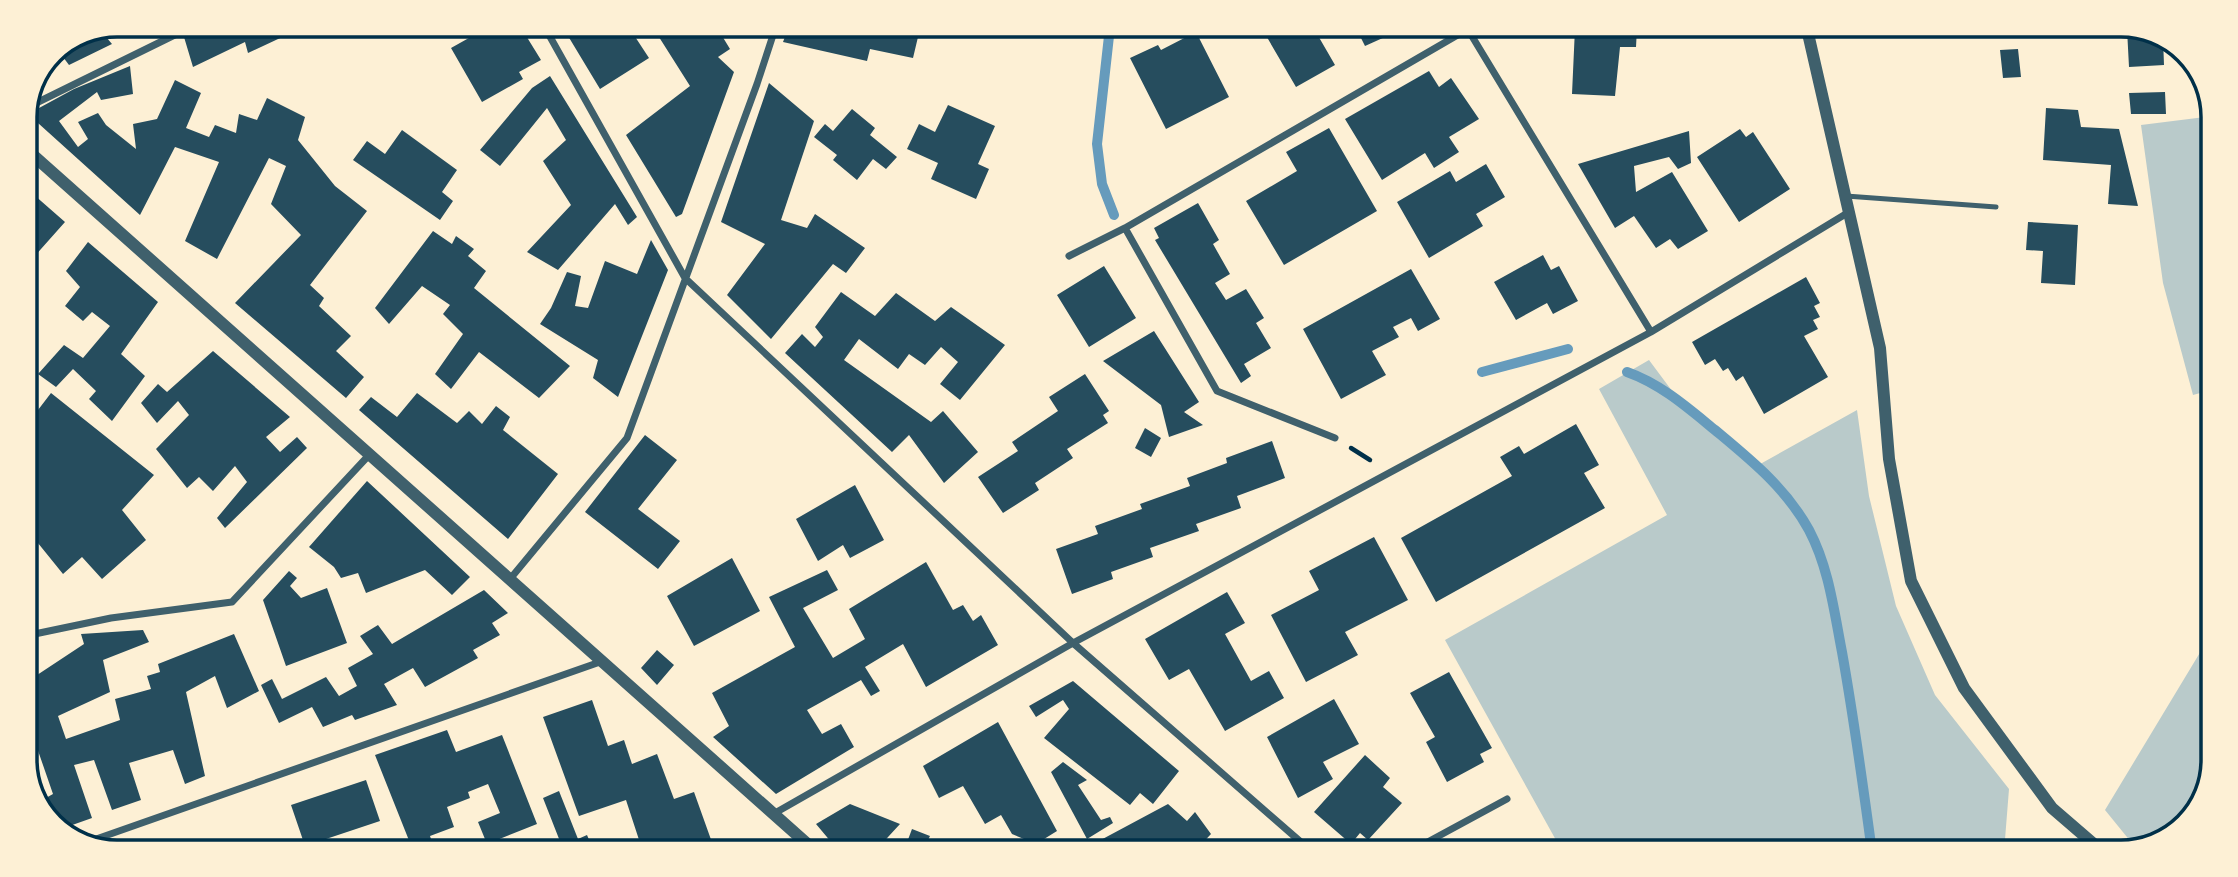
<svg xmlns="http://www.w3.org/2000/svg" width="2238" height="877" font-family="Figtree,sans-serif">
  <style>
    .green { fill: #b9caca }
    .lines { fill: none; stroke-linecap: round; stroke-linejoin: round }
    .stream { stroke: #669bbc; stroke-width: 10 }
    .building { fill: #264d5e }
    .path { stroke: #003049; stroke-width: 4.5 }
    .service { stroke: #3f606c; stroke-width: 5 }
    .minor { stroke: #3f606c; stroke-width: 7 }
    .tertiary { stroke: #3f606c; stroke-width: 12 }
    .rim { fill: none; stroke: #003049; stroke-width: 3.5 }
  </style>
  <rect width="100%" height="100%" fill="#fdf0d5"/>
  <path class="green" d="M2213,116L2211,390L2193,395L2163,283L2141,125Z
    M1649,360L1687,411L1753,468L1857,410L1869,496L1896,606L1935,695L2009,789L2004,852L1562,851L1445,640L1667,515L1599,389Z
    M2210,636L2208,790L2177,834L2138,847L2131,842L2105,810Z"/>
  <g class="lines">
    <path class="stream" d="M1110,27L1097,144L1102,184L1114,215
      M1482,372L1568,349
      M1627,372C1661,384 1688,408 1715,430C1751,460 1786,488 1809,530C1829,568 1834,611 1842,652C1854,719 1863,785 1872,852"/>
  </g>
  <path class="building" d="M122,25H154L131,36Z
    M211,25H308L248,53L245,42L193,67L184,37Z
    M471,25L520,26L541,60L519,72L523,79L482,102L451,48L476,34Z
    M562,26H628L649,58L600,89Z
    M652,26H716L730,49L718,57L734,72L682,214L676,217L626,135L690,86Z
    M789,26H869L918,37L913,58L870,49L867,61L783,42Z
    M1261,27H1313L1335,65L1296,87Z
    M1356,28H1405L1365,46Z
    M1575,28H1637L1636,47H1620L1615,96L1572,94Z
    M2127,29L2151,30L2163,38L2164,65L2129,67Z
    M101,31L112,44L69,65L57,49Z
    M1196,32L1229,97L1166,129L1130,58L1158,45L1161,50Z
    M2018,49L2021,77L2003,78L2000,50Z
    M130,66L133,94L101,100L97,92L59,121L78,147L88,139L78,122L98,113L106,125L136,149L133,124L157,119L175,80L201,93L186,128L209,137L215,125L236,133L239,114L257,120L267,98L305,117L298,140L335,186L367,211L310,285L324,298L319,306L351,336L336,351L364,377L346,398L235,303L301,235L271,204L286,166L269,158L217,259L185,241L219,162L175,147L140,215L28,114L74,89Z
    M1429,71L1439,87L1451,78L1479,119L1449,137L1459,152L1434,168L1425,153L1382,180L1345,119Z
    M550,76L637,217L628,225L615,204L558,270L527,252L571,205L543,161L566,140L547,108L500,166L480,150L532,88Z
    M769,83L814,121L781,220L807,228L815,214L865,248L846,273L833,264L771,339L727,295L765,244L721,222Z
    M2165,92L2166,114H2131L2129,93Z
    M948,105L995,126L978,164L989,169L976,199L931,179L938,163L907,149L919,124L935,132Z
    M2046,108L2078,110L2081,127L2119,129L2138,206L2108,204L2111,165L2043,160Z
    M852,109L875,128L870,135L897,157L886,169L873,159L857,180L833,160L837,155L814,137L825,124L833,131Z
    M1329,128L1377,211L1284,265L1246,201L1297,171L1286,152Z
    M1740,129L1746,137L1753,132L1790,189L1739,222L1697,157Z
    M402,130L457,170L442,192L453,201L440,220L353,160L367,141L385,154Z
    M1689,131L1691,163L1678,169L1669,157L1634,166L1636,192L1672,172L1708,231L1678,249L1670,239L1656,248L1634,216L1615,228L1578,164Z
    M1486,164L1505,197L1476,214L1483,226L1429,258L1397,202L1450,171L1456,182Z
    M25,187L65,222L25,267Z
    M1198,203L1219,240L1213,244L1230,274L1215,283L1226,300L1246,289L1264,318L1256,323L1271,348L1244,364L1251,376L1241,383L1155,240L1159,238L1154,228Z
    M2028,222L2078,225L2075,285L2041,283L2043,251L2026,250Z
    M433,231L452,244L456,236L474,249L468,256L486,271L474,288L570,366L539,398L479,352L451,389L435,374L463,334L443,314L450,305L422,286L389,324L375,308Z
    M651,240L668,270L618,397L593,378L598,360L540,324L551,308L567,272L581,276L575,306L588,308L605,261L637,274Z
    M88,242L158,302L121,354L145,376L112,421L89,399L96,391L73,369L56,387L38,374L64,345L83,358L110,326L92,312L83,321L65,306L80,287L66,271Z
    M1543,255L1551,270L1559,266L1578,301L1553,314L1547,303L1516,320L1494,282Z
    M1104,266L1136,318L1089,347L1057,295Z
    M1411,269L1440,319L1418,331L1411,318L1393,327L1399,337L1372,351L1386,375L1341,399L1303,329Z
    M1806,277L1820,303L1814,306L1820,317L1813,320L1818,329L1804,336L1828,377L1764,414L1743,376L1736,381L1728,368L1723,371L1715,359L1705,365L1692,342Z
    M841,292L875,316L896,293L935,321L951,307L1005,345L960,400L940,384L958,362L941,347L925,365L909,354L898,369L859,339L844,360L931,422L943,411L978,452L944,483L909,435L892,452L785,353L802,334L815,347L823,337L815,327Z
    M1154,331L1199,402L1184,412L1203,425L1169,437L1161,405L1103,361Z
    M213,351L290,417L266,437L280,452L297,437L307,448L225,528L217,518L247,482L235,466L213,491L199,477L187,488L156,449L189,415L178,401L157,423L141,403L158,384L167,392Z
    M1085,374L1109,411L1103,415L1108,423L1067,449L1073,458L1035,483L1039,490L1003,513L978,477L1018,451L1012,442L1058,411L1049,397Z
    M51,393L154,475L122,510L146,540L102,579L82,557L63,574L25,527V427Z
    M417,393L457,423L469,411L482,424L496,406L510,417L503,430L558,474L508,539L359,410L371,397L397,417Z
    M1576,424L1599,465L1584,473L1605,508L1436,602L1401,538L1512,476L1500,457L1519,446L1524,454Z
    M1145,428L1161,438L1151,457L1135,448Z
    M645,435L677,460L638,509L680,541L658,569L585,512Z
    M1272,441L1285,478L1237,496L1241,508L1196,524L1199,531L1150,548L1153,557L1111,572L1113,579L1072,594L1056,549L1098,534L1095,526L1142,509L1140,504L1190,486L1187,478L1227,463L1226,458Z
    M367,481L470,577L452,595L425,570L366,593L358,573L341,578L334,567L309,547Z
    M855,485L884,540L850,558L843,545L818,561L796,519Z
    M1374,537L1408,600L1345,632L1358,655L1306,682L1271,615L1319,590L1309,571Z
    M732,558L760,611L694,646L667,596Z
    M926,562L953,610L963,605L973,621L981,615L998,645L926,687L903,644L865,667L880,691L871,696L861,680L807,710L822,734L841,724L854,747L776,794L713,737L729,726L712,693L795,647L769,597L827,570L838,590L803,608L833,658L865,639L849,609Z
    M289,571L297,578L290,586L301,598L327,588L347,643L286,666L263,600Z
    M484,590L508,613L492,623L500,635L473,650L478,658L425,687L413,668L384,684L397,705L355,720L352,715L323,727L312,707L279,723L261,685L272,679L282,699L326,677L339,696L357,686L348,668L373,654L360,636L378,625L392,644Z
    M1227,592L1245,623L1225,634L1251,681L1269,671L1284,698L1225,731L1189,669L1169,680L1145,639Z
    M143,630L149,642L103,660L110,692L58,716L66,739L120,720L115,699L151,689L147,676L160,672L158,664L234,634L259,691L227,708L215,676L186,692L205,776L185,784L173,750L129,763L141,800L112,810L94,760L74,765L92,818L61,829L44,799L53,794L25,713V683L84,644L81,634Z
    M657,650L674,665L657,685L641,668Z
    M1449,672L1492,748L1480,754L1484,762L1447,782L1426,742L1435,737L1410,693Z
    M1073,681L1179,771L1153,804L1140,793L1130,805L1044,738L1069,709L1063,700L1036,717L1029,706Z
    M1334,699L1359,744L1323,762L1333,779L1298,798L1267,737Z
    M592,700L608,746L624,740L632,764L657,754L674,799L694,792L714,848L642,849L626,800L579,816L543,717Z
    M998,722L1057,831L1036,844L1012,834L1001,815L985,824L963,786L939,798L923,766Z
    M447,730L456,752L502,735L537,824L487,844L478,822L500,813L488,784L468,792L470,798L447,807L454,827L430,836L434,848H412L375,755Z
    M1365,755L1390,778L1383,787L1402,803L1368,840L1360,833L1351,844L1314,812Z
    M1063,762L1087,780L1078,785L1101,820L1110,817L1113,823L1087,839L1051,772Z
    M366,780L380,821L305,846L291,805Z
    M559,791L578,839L587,835L593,849H563L543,798Z
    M850,804L900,824L877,849H837L816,824Z
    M1168,804L1187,821L1195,812L1211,834L1196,850H1106L1097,842Z
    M912,829L930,836L923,850H915L906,845Z
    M1236,841L1247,850H1227Z
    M1481,841L1486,851H1460Z
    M210,842L212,848H195Z"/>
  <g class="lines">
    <path class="path" d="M1351,448L1370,460"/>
    <path class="service" d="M1846,196L1996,207"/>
    <path class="minor" d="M544,26L685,278L1073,643L1310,850
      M1467,28L1651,332
      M26,108L195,25
      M1125,228L1217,391L1335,438
      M1069,256L1125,228L1468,29
      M510,579L627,438L757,84L776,26
      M25,636L111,618L232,602L370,454
      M775,813L1073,643L1651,332L1849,212
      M82,844L600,662
      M1411,851L1507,799"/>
    <path class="tertiary" d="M1807,29L1880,348L1889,459L1911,581L1964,688L2052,808L2103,852
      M25,148L813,849"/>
  </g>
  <path d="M0 0H2238V877H0ZM117 37H2121A80 80 0 0 1 2201 117V760A80 80 0 0 1 2121 840H117A80 80 0 0 1 37 760V117A80 80 0 0 1 117 37Z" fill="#fdf0d5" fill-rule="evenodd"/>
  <path class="rim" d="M117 37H2121A80 80 0 0 1 2201 117V760A80 80 0 0 1 2121 840H117A80 80 0 0 1 37 760V117A80 80 0 0 1 117 37Z"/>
</svg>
